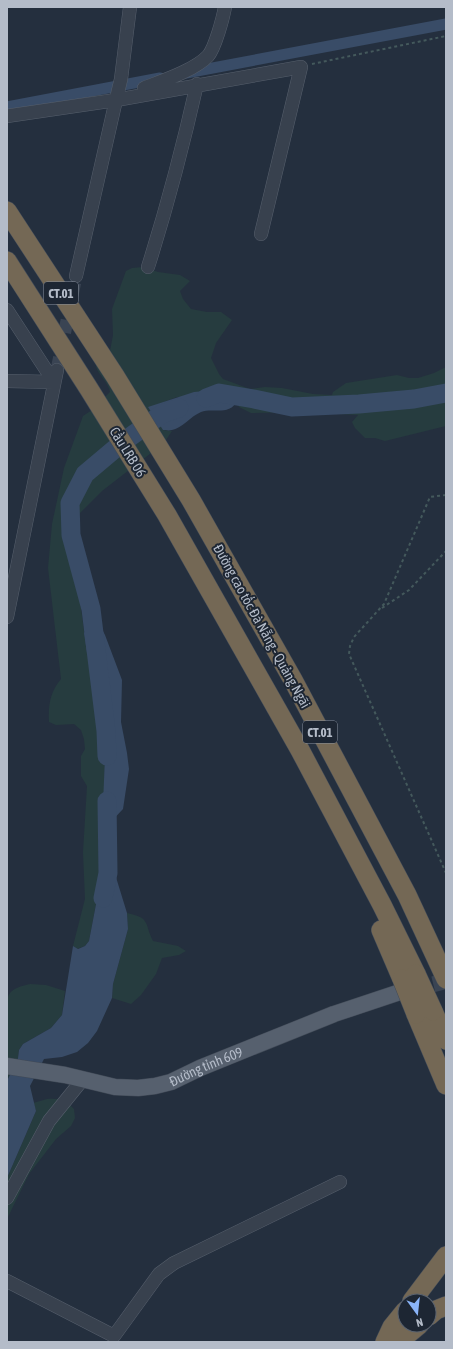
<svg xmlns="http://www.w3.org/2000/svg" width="453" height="1349" font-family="'Asap Condensed',sans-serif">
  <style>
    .green { fill: #263c3f }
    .water { fill: #394c67 }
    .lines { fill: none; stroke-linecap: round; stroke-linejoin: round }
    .canal { stroke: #394c67; stroke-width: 11 }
    .river { stroke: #394c67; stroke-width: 19 }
    .minor-tunnel { stroke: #3a4453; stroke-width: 13; stroke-dasharray: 13 6; stroke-linecap: butt }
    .major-tunnel { stroke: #3a4453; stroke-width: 16; stroke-dasharray: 16 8; stroke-linecap: butt }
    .minor-casing { stroke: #565f6c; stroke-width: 14 }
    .major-casing { stroke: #414a57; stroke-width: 17 }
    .highway-casing { stroke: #434c59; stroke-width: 20 }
    .path { stroke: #44595c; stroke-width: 2; stroke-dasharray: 3 3; stroke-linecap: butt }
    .minor { stroke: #38414e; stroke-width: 13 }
    .major { stroke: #56606e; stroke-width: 16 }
    .highway { stroke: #746855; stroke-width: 19 }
    .highway-bridge-casing { stroke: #434c59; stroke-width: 20; stroke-linecap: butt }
    .highway-bridge { stroke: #746855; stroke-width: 19 }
    .labels { text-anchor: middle; stroke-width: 4; stroke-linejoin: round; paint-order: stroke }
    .shield { fill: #1d2633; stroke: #878f9c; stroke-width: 1 }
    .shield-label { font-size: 13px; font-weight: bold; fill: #b4bcc9 }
    .street-label { font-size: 14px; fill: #b4bcc9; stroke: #1d2633 }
  </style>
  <rect width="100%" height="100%" fill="#242f3e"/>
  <path class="green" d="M143,267L158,272L180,275L190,281L180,291L183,299L191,309L207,312H221L232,320L216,343L211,358L219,374L223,379L250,389L265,387L282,388L313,394L332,395L333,392L346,383L397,375L409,378H418L434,373L446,367V426L385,441L375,438H365L355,428L352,422L358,415L299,412L251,413L239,407L236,399L177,397L164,402L163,430L172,431L164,443L102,491L79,514L71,535L66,519L78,586L87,653L107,707L101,878L89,941L85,946L77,949L73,946L85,899L83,852L87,786L81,776V756L85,749L84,739L81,730L74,724L56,725L49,722C48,706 50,692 61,679L48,568L52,524L64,468L83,416L92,410L110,392C109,381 91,369 97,361C99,357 106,354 110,351L113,335L112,309L126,271L132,268Z
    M127,913C151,918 144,923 153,941L178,946L186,951L179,955L162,958L156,974L141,995L131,1004L112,998L113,984L128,929Z
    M30,984L46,985L65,991L62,1015L51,1028L23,1044L19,1050L18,1058L7,1081V1000C10,988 19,987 30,984Z
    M47,1099C60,1098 65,1100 74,1109L75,1118L71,1126L56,1139L29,1174L7,1219V1178L36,1111L33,1103Z"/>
  <path class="water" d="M216,390L225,391L236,399L238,400C229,417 213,407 201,412C191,416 181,429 172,430C169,431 165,430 163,430L148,407L194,392Z
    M93,621L99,623L105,635L122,680L121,722L127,753L129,769L123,809L107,826L102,829L107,707L87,653L84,633Z
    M108,873L115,874L127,913L128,929L113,984L112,998L97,1031L88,1043L77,1052L62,1057L44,1059L30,1086L36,1111L7,1178V1081L18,1058L19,1050L23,1044L51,1028L62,1015L73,946L78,949L85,946L89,941L101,878Z"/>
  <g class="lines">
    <path class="canal" d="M186,73L446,24
      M7,107L160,78"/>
    <path class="river" d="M206,398L219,393L254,399L292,407L359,404L414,399L446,393
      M107,756L106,731L91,609L71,535L70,503L85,474L123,442L162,414L179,408
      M103,898L108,873L107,801"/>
    <path class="minor-tunnel" d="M57,370L76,276"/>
    <path class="major-tunnel" d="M410,990L446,981"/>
    <defs>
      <path id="minor" d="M144,88C162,81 195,70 208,56C215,48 223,18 225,7
        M116,100L121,79L130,7
        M7,116L116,100L301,67L261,234
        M148,267C167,207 183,146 197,84
        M76,276L116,100L122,97
        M7,310L54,382
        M7,381L54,382
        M7,617L57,370
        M7,1198L49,1121L83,1079
        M7,1281L114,1336L159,1274L174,1263L340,1182"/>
      <g id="major">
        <path id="s1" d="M7,1066L65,1075L115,1087L138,1088L155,1086L171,1082L200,1068L334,1014L397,993"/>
      </g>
      <path id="highway" d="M7,211L115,376L191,500L293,680L407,895L446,979
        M7,261L89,389L167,515L300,750L382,905L416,974
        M381,930L402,979
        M433,1011L446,1040
        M416,1014L446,1085
        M412,1301L446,1256
        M429,1316L436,1310L446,1306
        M385,1342L392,1327L405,1311
        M404,1342L407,1335L419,1325"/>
    </defs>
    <use href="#minor" class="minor-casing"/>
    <use href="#major" class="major-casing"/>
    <use href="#highway" class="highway-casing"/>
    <path class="path" d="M312,64L446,36
      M446,495L430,497L384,604L354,637L350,646L349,654L446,873
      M382,608L409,590L446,551"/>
    <use href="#minor" class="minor"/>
    <use href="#major" class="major"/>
    <use href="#highway" class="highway"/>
    <defs>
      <path id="highway-bridge" d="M416,974L433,1011
        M402,979L416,1014"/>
    </defs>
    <use href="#highway-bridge" class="highway-bridge-casing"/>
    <use href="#highway-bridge" class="highway-bridge"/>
  </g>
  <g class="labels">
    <g class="shield">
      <rect x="44" y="282" width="34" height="22" rx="3"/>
      <rect x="303" y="721" width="34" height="22" rx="3"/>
    </g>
    <g class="shield-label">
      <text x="61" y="298">CT.01</text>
      <text x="320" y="737">CT.01</text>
    </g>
    <g class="street-label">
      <text transform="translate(128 452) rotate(58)" y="5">Cầu LRB 06</text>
      <text transform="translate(262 626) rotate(61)" y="5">Đường cao tốc Đà Nẵng - Quảng Ngãi</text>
      <text dy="5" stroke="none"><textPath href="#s1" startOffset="205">Đường tỉnh 609</textPath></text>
    </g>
  </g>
  <rect width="453" height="1349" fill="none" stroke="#b4bcc9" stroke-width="16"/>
  <g transform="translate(417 1313) rotate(165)"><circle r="19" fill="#1d2633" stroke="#59626f"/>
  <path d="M0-3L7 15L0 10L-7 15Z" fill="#8ab4f8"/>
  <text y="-6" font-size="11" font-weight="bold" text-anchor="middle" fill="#b4bcc9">N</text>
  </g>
</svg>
